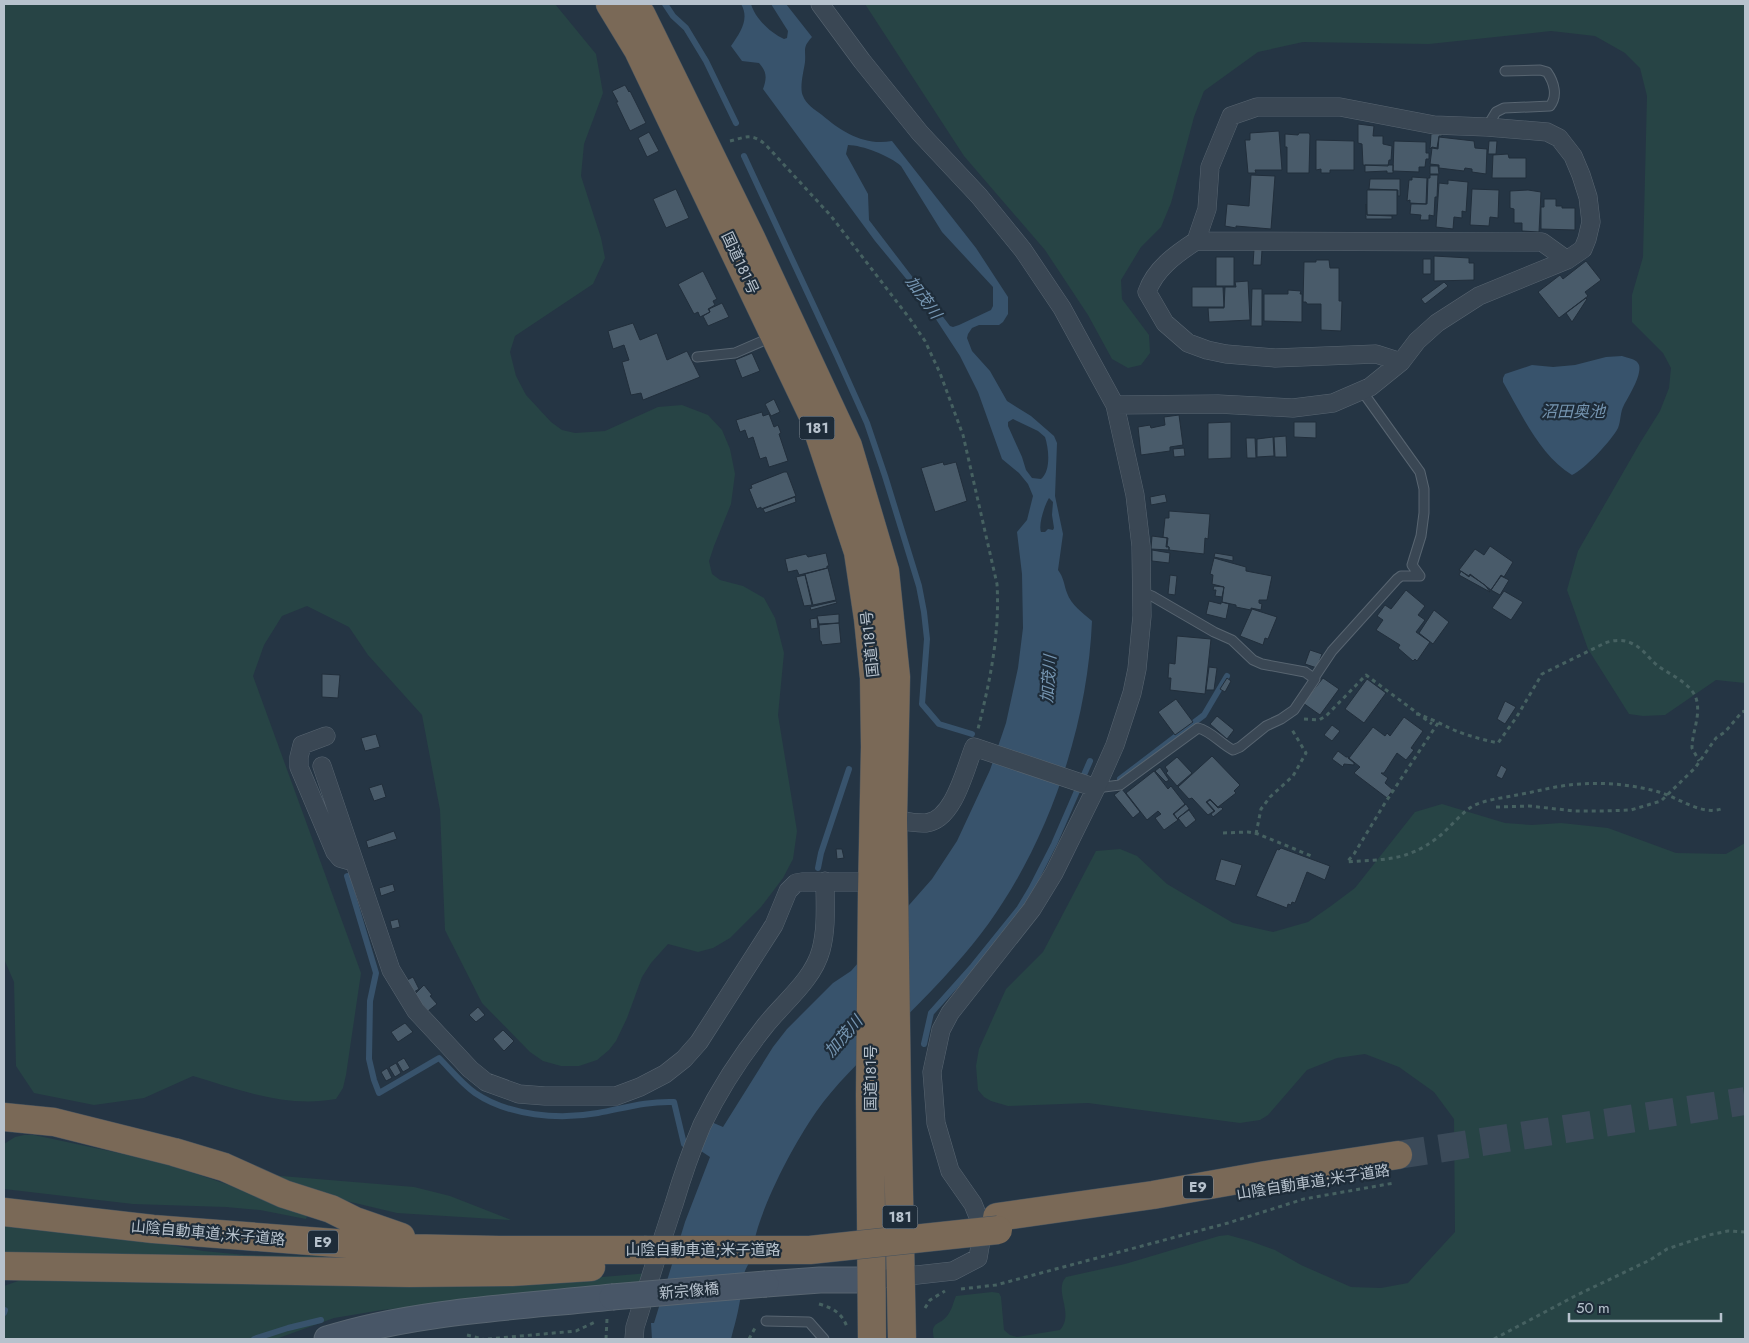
<svg xmlns="http://www.w3.org/2000/svg" width="1749" height="1343" font-family="Jost,'Noto Sans JP',sans-serif">
  <style>
    .green { fill: #274445 }
    .water { fill: #38536c; fill-rule: evenodd }
    .lines { fill: none; stroke-linecap: round; stroke-linejoin: round }
    .stream { stroke: #38536c; stroke-width: 6 }
    .building { fill: #495b6a; stroke: #212e3b }
    .highway-tunnel { stroke: #3b4a59; stroke-width: 28; stroke-dasharray: 28 14; stroke-linecap: butt }
    .lane-casing { stroke: #586571; stroke-width: 11 }
    .street-casing { stroke: #586571; stroke-width: 19 }
    .secondary-casing { stroke: #586571; stroke-width: 27 }
    .highway-casing { stroke: #45525e; stroke-width: 29 }
    .path { stroke: #466161; stroke-width: 3; stroke-dasharray: 4 4; stroke-linecap: butt }
    .lane { stroke: #3a4754; stroke-width: 9 }
    .street { stroke: #3a4754; stroke-width: 18 }
    .secondary { stroke: #485667; stroke-width: 25 }
    .highway { stroke: #7a6957; stroke-width: 28 }
    .secondary-bridge-casing { stroke: #586571; stroke-width: 27; stroke-linecap: butt }
    .highway-bridge-casing { stroke: #45525e; stroke-width: 29; stroke-linecap: butt }
    .secondary-bridge { stroke: #485667; stroke-width: 25 }
    .highway-bridge { stroke: #7a6957; stroke-width: 28 }
    .labels { text-anchor: middle; stroke-width: 4.5; stroke-linejoin: round; paint-order: stroke }
    .shield { fill: #1e2c39; stroke: #8995a1; stroke-width: 1 }
    .shield-label { font-size: 14px; font-weight: bold; fill: #b7c2cd }
    .street-label { font-size: 15px; fill: #b7c2cd; stroke: #1e2c39 }
    .water-label { font-size: 16px; font-style: italic; fill: #7696b2; stroke: #1e2c39 }
  </style>
  <rect width="100%" height="100%" fill="#253544"/>
  <path class="green" d="M4,4H555L596,54L603,93L584,144L581,176L601,238L605,258L593,284L515,336L510,352L516,376L526,395L551,422L562,430L575,433L605,431L658,407L682,405L708,415L722,430L730,449L735,474L731,504L714,546L709,561L712,574L720,580L743,586L764,598L775,618L784,653L778,715L797,831L793,859L783,878L761,907L730,938L713,948L698,952L668,944L651,963L642,977L627,1018L616,1041L609,1050L597,1060L579,1066H561L543,1061L530,1052L482,1003L445,930L440,810L422,715L368,655L349,627L307,606L282,616L264,645L253,676L361,973L346,1075L343,1088L336,1099C286,1108 240,1090 193,1076L144,1098L94,1105L34,1093L16,1066L14,982L4,959Z
    M865,4H1745V683L1716,680L1665,715L1643,716L1629,714L1588,649L1567,590L1578,551L1640,443L1660,411L1669,388L1671,368L1663,353L1632,322V295L1643,257L1647,96L1640,68L1625,53L1595,36L1551,31L1429,44L1303,42L1258,52L1204,91L1194,117L1171,203L1161,227L1141,247L1121,280L1122,299L1149,335L1150,353L1141,365L1128,368L1112,359L1088,315L1045,250L964,156Z
    M1442,804L1505,823L1532,825L1561,823L1608,828L1676,853L1726,854L1745,843V1339H934C930,1321 939,1326 947,1316C952,1310 953,1303 956,1296L992,1292L999,1293L1001,1297L1004,1330L1010,1335L1017,1337L1060,1330C1075,1313 1053,1291 1066,1277L1125,1264L1219,1236L1228,1235L1250,1241L1275,1250L1301,1265L1351,1287L1381,1288L1408,1283L1455,1232L1454,1119L1434,1092L1399,1067L1365,1054L1337,1058L1307,1070L1268,1115L1260,1120L1240,1123L1088,1103L1008,1106L991,1101L984,1097L978,1090L976,1066L979,1049L1006,989L1043,952L1096,851L1120,849L1137,856L1167,884L1233,923L1273,932L1308,922L1331,906L1355,888L1415,812Z
    M24,1135H34L161,1162L229,1185L307,1216L306,1219L260,1210L226,1207L133,1204L4,1189V1144L15,1137Z
    M269,1175L414,1187L450,1196L511,1220L397,1213L317,1194Z
    M4,1223L145,1240L203,1251L245,1255L316,1256L418,1261L4,1254Z
    M649,1273L645,1282L382,1310L334,1318L276,1339H4V1286L21,1280L532,1283Z"/>
  <path class="water" d="M741,4H751C755,18 770,33 784,39L787,38L788,31L771,4H786L812,37C802,48 806,49 805,62C804,70 799,88 803,96C806,104 815,110 822,115C842,132 864,146 892,141L976,248L1008,297V314L1003,322L999,325H979L972,328L968,334L967,338L972,351L990,371L1007,401L1031,416L1054,436L1057,443L1055,496L1063,534L1058,570C1064,578 1064,585 1067,593C1071,605 1083,613 1092,621C1087,741 1037,876 955,965C932,991 908,1015 883,1039C859,1062 835,1085 816,1112C794,1144 770,1190 758,1227C754,1239 753,1251 749,1263C747,1267 745,1270 744,1274C741,1286 741,1299 738,1311C736,1321 733,1330 731,1339H652L651,1323H654L685,1222L710,1157L695,1147L709,1121L723,1127L773,1047L787,1029L833,983L851,971L932,879L957,841L990,770L1006,723L1018,668L1023,628L1022,574L1017,532L1027,520L1033,496L1028,484L1019,473L1002,459L978,392L960,356L922,298L875,241L763,89C767,78 767,72 759,63L742,61L731,46C740,33 750,19 741,4ZM848,145C862,145 890,156 901,166L942,232L993,287V306L991,310L959,325L953,327L950,326L869,220L868,194L846,154ZM1013,419L1038,431L1045,437C1049,449 1051,471 1041,479L1032,478L1026,470L1022,457L1008,426V422ZM1049,498L1053,502L1052,515L1054,528L1053,530L1048,529L1045,532H1041C1038,525 1045,504 1049,498Z
    M1622,356C1628,358 1637,359 1639,365C1642,375 1629,396 1624,405C1620,412 1621,421 1618,428C1612,440 1584,470 1572,475C1540,456 1521,413 1503,382V378L1505,374L1532,365L1553,367L1575,365L1606,357Z"/>
  <g class="lines">
    <path class="stream" d="M665,4L673,16L686,28L706,61L736,123
      M744,156L837,356L867,423L885,476L919,586L924,612L927,639L922,704L939,724L972,734
      M1120,779L1204,715L1227,676
      M818,868L821,853L849,769
      M347,876L376,973L370,1001L369,1059L374,1080L379,1093L439,1058C451,1070 461,1083 475,1093C509,1116 559,1120 598,1113C625,1108 646,1101 674,1102L684,1144L692,1146
      M924,1044L931,1013L973,966L1019,909L1031,889L1054,844L1090,761
      M4,1313L5,1310
      M254,1339L288,1328L321,1320"/>
  </g>
  <path class="building" d="M625,85L629,92L630,91L646,123L630,131L616,102H618L612,91Z
    M1358,124L1374,126L1373,136H1383V144L1392,146L1391,160H1389L1388,166L1363,165L1362,144L1358,143Z
    M1279,131L1282,170H1255L1256,173H1248L1245,140H1250V133Z
    M649,132L659,151L647,157L638,138Z
    M1299,133H1309L1310,135L1309,173H1287V147H1285V134L1298,135Z
    M1431,134H1442V136H1439L1437,148L1432,147L1430,149Z
    M1439,137L1474,141L1475,148L1487,149L1486,174L1472,172V169L1465,168L1464,171L1439,168V165L1430,164L1432,148L1438,149Z
    M1316,140L1354,141V170H1330V173H1321V169L1316,170Z
    M1394,141L1426,142V153H1429V159H1426L1425,167H1419V172L1393,171Z
    M1489,141H1497L1496,154H1488Z
    M1508,154L1509,158H1526V178H1492L1493,155Z
    M1365,165H1393V173H1387V171L1365,172Z
    M1430,166H1438L1439,174H1430Z
    M1251,175L1275,176L1271,229L1236,226V228L1225,226L1227,204L1249,206Z
    M1430,175H1438L1437,197H1435L1434,216L1429,215V220H1420L1421,215L1410,214L1411,204H1427L1428,178H1430Z
    M1412,177L1427,178L1426,204L1410,203V200L1407,201L1409,180H1412Z
    M1370,179H1400V196H1398V190L1369,189Z
    M1448,180L1468,182L1466,212L1462,211V218L1454,217L1453,229L1436,227L1439,183L1448,184Z
    M676,189L689,218L666,228L653,199Z
    M1472,189L1499,190L1498,218L1490,217L1489,226L1470,225Z
    M1367,190H1397V215H1367Z
    M1528,190L1541,192L1539,232L1522,231V223H1514V209L1510,208V191Z
    M1544,199H1556V206H1562V208H1575V230L1541,229V207H1544Z
    M1366,204L1367,215L1392,216V219H1366Z
    M1254,249L1262,250L1261,265H1253Z
    M1434,256L1469,258V263H1474V280L1434,281Z
    M1216,257H1234V286H1216Z
    M1423,259H1431V274H1423Z
    M1316,260H1329L1330,268H1339V301H1342L1341,331L1321,330V304H1307L1306,302H1303L1304,262H1316Z
    M1586,261L1601,280L1585,292L1588,296L1559,318L1538,292L1560,275L1563,279Z
    M703,271L717,299L713,301L715,305L708,309L710,312L700,317L698,312L694,314L678,284Z
    M1248,281L1250,320L1209,322L1208,308H1224L1225,287H1236L1235,282Z
    M1444,282L1448,286L1425,304L1421,299Z
    M1192,287H1223L1224,307H1192Z
    M1252,289H1262V326H1251Z
    M1288,290L1301,291L1300,294H1302V322L1264,321V294H1288Z
    M1586,298L1587,299L1572,322L1566,313Z
    M722,303L729,317L708,326L703,316L710,312L709,309Z
    M633,323L640,340L657,333L667,360L687,351L700,377L643,400L641,393L631,395L622,362L629,360L624,345L613,349L608,331Z
    M752,353L760,371L742,378L735,360Z
    M774,399L780,412L771,416L765,404Z
    M762,412L763,416L769,414L774,427L778,425L781,433L779,434L788,461L769,467L766,457L760,459L753,437L748,439L745,430L740,432L736,420Z
    M1179,415L1183,445L1170,447V451L1141,455L1138,427L1150,425L1151,428L1165,425L1164,417Z
    M1231,422V458L1208,459V423Z
    M1294,422H1316V438L1294,437Z
    M1286,436L1287,457H1275L1274,437Z
    M1273,437L1274,456L1257,457V439Z
    M1246,438H1255L1256,458H1247Z
    M1184,448L1185,456L1174,457L1173,449Z
    M943,462L944,465L956,462L967,501L935,512L921,468Z
    M784,472H787L796,496L761,509V507L757,509L749,489L752,488L751,485Z
    M1165,494L1167,502L1151,505L1150,497Z
    M795,497L796,502L765,513L763,509Z
    M1169,511L1210,514L1208,539L1205,538L1204,554L1169,550V547L1167,546L1168,538L1163,537L1165,518H1169Z
    M1152,536L1167,538L1166,547H1169V550L1151,549Z
    M1490,546L1513,562L1504,577L1501,575L1491,590L1470,574L1469,576L1459,570L1475,549L1484,555Z
    M1152,550L1170,553L1169,563L1152,561Z
    M826,553L829,566H827V568L799,575L797,570L788,572L785,559L806,554L808,557Z
    M1215,553L1233,556V561L1214,557Z
    M1214,558L1246,567V571L1272,576L1267,600H1259V603L1262,604L1261,610L1251,608V610L1236,607V605L1222,602L1224,587L1212,584L1213,575L1210,574Z
    M828,568L836,600L813,605L805,574Z
    M1461,571L1469,577L1470,575L1485,585L1490,592L1459,575Z
    M805,575L812,605L804,606L796,577Z
    M1170,575L1177,576L1175,595L1168,594Z
    M1501,576L1509,580L1500,595L1491,590Z
    M1214,586L1224,587L1222,597L1215,596L1216,590H1213Z
    M1406,590L1425,606L1418,615L1425,620L1416,632L1430,642L1417,661L1415,659L1413,661L1398,648L1400,645L1376,630L1383,620L1377,616L1385,605L1391,609Z
    M1504,591L1523,602L1511,620L1492,608Z
    M836,601L837,603L811,610L810,607Z
    M1209,601L1221,604V602L1229,604L1226,619L1206,614Z
    M1252,609L1277,617L1268,639L1265,638L1263,645L1240,636Z
    M1434,610L1449,622L1433,644L1419,633Z
    M839,614V623L819,624L817,616Z
    M817,618L818,628L811,629L810,619Z
    M839,623L841,643L822,645L821,641H820L819,625Z
    M1177,636L1211,639L1205,694L1170,690L1171,678H1168L1169,663L1175,664Z
    M1310,650L1322,654L1317,668L1305,664Z
    M1209,667L1217,668L1214,690H1206Z
    M322,674L340,675L338,698L322,697Z
    M1227,678L1231,681L1225,692L1220,689Z
    M1323,678L1339,689L1320,715L1303,703Z
    M1367,679L1386,693L1364,723L1345,709Z
    M1176,699L1193,722L1175,735L1158,712Z
    M1505,701L1516,707L1505,724L1497,719Z
    M1217,716L1234,730L1227,739L1210,724Z
    M1404,717L1423,731L1411,748L1414,750L1406,760L1397,753L1384,773H1381L1388,778L1385,783L1393,790L1387,798L1354,773L1360,767L1349,758L1373,727L1385,736L1387,733L1390,736Z
    M1332,725L1340,731L1332,741L1324,735Z
    M376,734L380,747L365,751L361,738Z
    M1338,751L1346,757H1349L1348,758L1354,763V765L1344,764L1343,767L1332,759Z
    M1212,756L1240,785L1234,791L1236,793L1218,807L1210,799L1206,802L1214,811L1208,815L1192,798L1189,799L1178,787Z
    M1177,757L1192,773L1177,786L1166,773L1168,771L1165,767Z
    M1501,765L1507,769L1502,779L1496,776Z
    M1160,767L1169,780L1166,782L1155,771Z
    M1154,771L1168,789L1171,786L1185,804L1173,814L1178,820L1164,830L1155,818L1161,814L1158,811L1147,820L1126,793Z
    M382,784L386,797L374,801L369,788Z
    M1122,789L1140,812L1133,818L1114,795Z
    M1210,800L1218,808L1221,807L1223,809L1213,817L1211,814L1215,811L1207,802Z
    M1186,804L1190,810L1189,809L1178,818V820L1174,814Z
    M1189,810L1196,820L1186,828L1178,818Z
    M394,831L397,839L368,848L366,841Z
    M1281,848L1330,866L1325,880L1307,872L1295,903L1292,902L1291,905L1288,904L1287,908L1256,896L1277,849L1279,850Z
    M836,849H842L844,858L837,859Z
    M1221,859L1242,865L1235,886L1215,880Z
    M393,884L395,891L381,896L379,888Z
    M398,919L400,927L392,929L390,921Z
    M413,977L419,989L414,992L407,980Z
    M424,985L432,995L430,996L437,1004L428,1011L414,995Z
    M478,1007L485,1015L476,1022L469,1015Z
    M405,1023L413,1032L398,1042L391,1032Z
    M503,1030L514,1041L504,1051L493,1039Z
    M404,1058L410,1068L403,1072L397,1062Z
    M396,1063L401,1073L395,1077L389,1067Z
    M387,1068L392,1078L386,1081L381,1072Z"/>
  <g class="lines">
    <path class="highway-tunnel" d="M1398,1155L1745,1101"/>
    <defs>
      <path id="lane" d="M1487,127L1496,112L1504,108L1550,106C1558,96 1554,82 1547,72L1540,70L1505,71
        M697,357L735,353L772,337
        M1314,678L1332,651L1397,579L1401,576H1420L1412,565L1421,536L1424,513V489L1420,472L1362,391
        M1096,788L1120,785L1198,728C1211,731 1221,744 1233,750L1240,747L1266,726L1281,719L1294,710L1315,679L1305,672L1262,664L1253,660L1232,640L1214,632L1152,596L1142,592
        M766,1321L809,1322L824,1339"/>
      <path id="street" d="M820,4L862,61L920,133L979,196L1023,250L1062,308L1115,405L1135,495L1141,546L1142,616L1137,669L1132,693L1115,745L1096,788L1054,873L1032,909L950,1013L941,1030L932,1072L936,1123L950,1171L973,1204L983,1229L978,1258L953,1271L872,1280
        M1401,362L1376,354L1275,358L1226,354L1207,350L1188,343L1165,323L1147,292C1155,269 1176,254 1196,241L1542,242L1567,260
        M1115,405L1218,404L1293,408L1333,403L1370,387L1401,362L1417,341L1437,323L1479,296L1567,260L1583,249L1587,239L1591,222L1588,197L1581,175L1573,156L1559,138L1547,132L1487,127L1434,125L1340,107H1257L1231,116L1210,167L1207,209L1196,241
        M326,736L302,745L299,757V767L335,852L340,858L354,862
        M322,766L391,970L416,1011L470,1069L486,1082L519,1094L545,1096H616L640,1087L665,1074L684,1059L699,1042L774,925L788,891L796,883L802,882H873
        M883,818C897,819 912,824 926,823C954,820 965,769 974,747L1096,788
        M634,1339L635,1327C648,1286 660,1245 674,1204C682,1177 691,1151 702,1125C719,1090 741,1056 765,1026C784,1002 813,980 821,950C827,928 825,904 825,881"/>
      <path id="secondary" d="M766,1284L820,1280H872
        M327,1339C416,1311 519,1307 612,1297"/>
      <path id="highway" d="M610,4L638,50L813,416L858,552L868,619L874,678L875,747L872,893L870,1096L872,1339
        M634,4L641,14L751,238L848,446L885,571L896,677L893,819L897,1094L902,1339
        M4,1117L54,1122L174,1152L224,1167L284,1194L331,1209L355,1221L401,1237
        M4,1212L153,1229L401,1248L499,1250H644
        M997,1217L1153,1195L1266,1175L1398,1155
        M4,1266L409,1273L512,1272L591,1267"/>
    </defs>
    <use href="#lane" class="lane-casing"/>
    <use href="#street" class="street-casing"/>
    <use href="#secondary" class="secondary-casing"/>
    <use href="#highway" class="highway-casing"/>
    <path class="path" d="M730,141C746,137 751,133 765,144L831,216L910,319L925,341L940,373L963,435L997,584C1000,634 990,681 978,729
      M1416,714C1423,714 1450,729 1459,732C1472,737 1485,740 1498,743L1516,718L1542,674L1605,643C1613,640 1623,639 1631,643C1643,648 1648,658 1658,666C1670,675 1694,684 1697,702C1700,718 1692,733 1692,748L1699,761
      M1304,719L1319,720L1326,716L1366,675L1432,724
      M1438,723L1385,803L1354,854L1347,862C1382,859 1406,862 1437,838C1448,830 1462,812 1473,806C1487,799 1503,798 1517,795C1539,791 1559,785 1581,784C1607,782 1634,785 1659,792C1680,798 1702,817 1724,808
      M1496,807L1529,806L1575,811H1604L1631,810L1661,801L1695,768L1716,738L1725,732L1742,712L1745,711
      M1223,833L1248,832L1258,834L1314,857
      M1256,834L1261,809L1270,797L1293,776L1306,753L1291,728
      M961,1289L996,1285L1228,1223L1304,1199L1394,1183
      M819,1304C833,1308 842,1313 847,1327
      M925,1308L930,1300L945,1291
      M467,1335L483,1339
      M488,1339L576,1331L595,1322
      M606,1339L607,1319
      M749,1339L755,1328
      M1494,1339L1575,1296L1650,1260L1667,1249L1709,1235L1728,1231L1745,1232"/>
    <use href="#lane" class="lane"/>
    <use href="#street" class="street"/>
    <use href="#secondary" class="secondary"/>
    <use href="#highway" class="highway"/>
    <defs>
      <path id="secondary-bridge" d="M612,1297L766,1284"/>
      <path id="highway-bridge" d="M644,1250H810L998,1230"/>
    </defs>
    <use href="#secondary-bridge" class="secondary-bridge-casing"/>
    <use href="#highway-bridge" class="highway-bridge-casing"/>
    <use href="#secondary-bridge" class="secondary-bridge"/>
    <use href="#highway-bridge" class="highway-bridge"/>
  </g>
  <g class="labels">
    <g class="shield">
      <rect x="799.5" y="416.5" width="35" height="23" rx="4"/>
      <rect x="1183" y="1175.5" width="30" height="23" rx="4"/>
      <rect x="882.5" y="1205.5" width="35" height="23" rx="4"/>
      <rect x="308" y="1230.5" width="30" height="23" rx="4"/>
    </g>
    <g class="shield-label">
      <text x="817" y="433">181</text>
      <text x="1198" y="1192">E9</text>
      <text x="900" y="1222">181</text>
      <text x="323" y="1247">E9</text>
    </g>
    <g class="street-label">
      <text transform="translate(740 263) rotate(65)" y="5">国道181号</text>
      <text transform="translate(870 644) rotate(-96)" y="5">国道181号</text>
      <text transform="translate(871 1078) rotate(-90)" y="5">国道181号</text>
      <text transform="translate(1313 1182) rotate(-9)" y="5">山陰自動車道;米子道路</text>
      <text transform="translate(208 1233) rotate(5)" y="5">山陰自動車道;米子道路</text>
      <text x="703" y="1255">山陰自動車道;米子道路</text>
      <text transform="translate(689 1291) rotate(-5)" y="5">新宗像橋</text>
    </g>
    <g class="water-label">
      <text transform="translate(924 297) rotate(54)" y="6">加茂川</text>
      <text x="1573" y="417">沼田奥池</text>
      <text transform="translate(1048 679) rotate(-86)" y="6">加茂川</text>
      <text transform="translate(843 1036) rotate(-49)" y="6">加茂川</text>
    </g>
  </g>
  <rect width="1749" height="1343" fill="none" stroke="#b7c2cd" stroke-width="10"/>
  <path d="M1569 1313v8h152v-8" fill="none" stroke="#b7c2cd" stroke-width="2.5"/>
  <text x="1576" y="1313" font-size="15" fill="#b7c2cd" stroke="#1e2c39" stroke-width="4" paint-order="stroke">50 m</text>
</svg>
